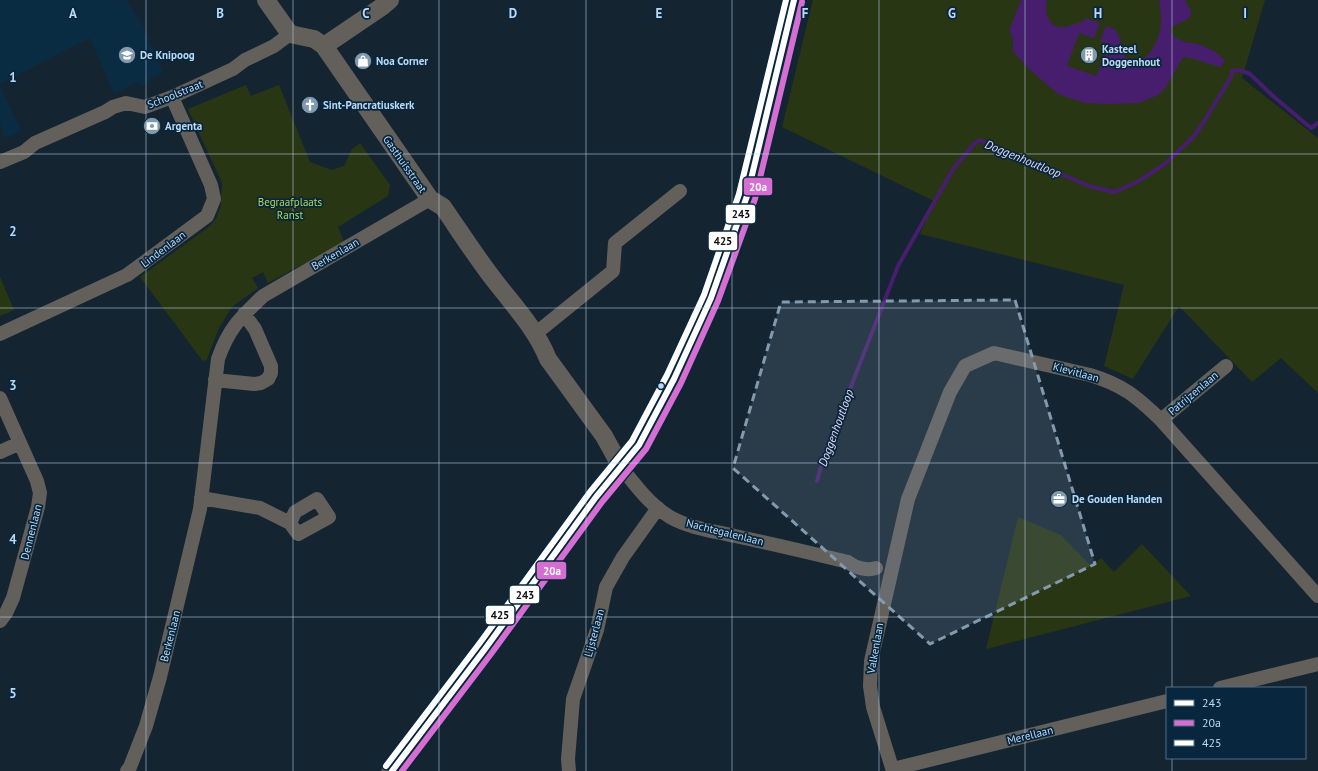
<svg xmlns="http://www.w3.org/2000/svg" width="1318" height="771" font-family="'PT Sans',sans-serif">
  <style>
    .built { fill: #0a2c43 }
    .green { fill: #293613 }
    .water { fill: #471e6e }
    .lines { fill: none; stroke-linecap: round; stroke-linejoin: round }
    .stream { stroke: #471e6e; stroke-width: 4 }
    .minor { stroke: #63605c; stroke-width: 14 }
    .tertiary { stroke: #63605c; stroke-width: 18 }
    .secondary { stroke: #64625f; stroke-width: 21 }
    .bus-1-casing { stroke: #08263d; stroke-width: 9 }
    .bus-2-casing { stroke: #08263d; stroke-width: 9 }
    .bus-3-casing { stroke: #08263d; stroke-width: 9 }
    .bus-1 { stroke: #fff; stroke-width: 6 }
    .bus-2 { stroke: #d66dd0; stroke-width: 6 }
    .bus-3 { stroke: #fff; stroke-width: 6 }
    .marked { fill: #829aae; fill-opacity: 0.2; stroke: #829aae; stroke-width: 3; stroke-dasharray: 8 5; stroke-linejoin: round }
    .grid { fill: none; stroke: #bdd9f2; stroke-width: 1; stroke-opacity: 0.55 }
    .bus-dot { fill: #bdd9f2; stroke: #08263d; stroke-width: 1.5 }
    .labels { text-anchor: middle; stroke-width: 3.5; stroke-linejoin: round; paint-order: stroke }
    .poi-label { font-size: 11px; font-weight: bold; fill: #bdd9f2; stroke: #08263d; text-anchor: start }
    .street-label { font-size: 11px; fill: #bdd9f2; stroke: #08263d }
    .park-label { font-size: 11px; fill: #aed84c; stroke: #08263d }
    .water-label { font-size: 12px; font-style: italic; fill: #e3d9f1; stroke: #08263d }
    .grid-label { font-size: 13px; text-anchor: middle; font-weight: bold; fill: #bdd9f2; stroke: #08263d; stroke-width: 3.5; stroke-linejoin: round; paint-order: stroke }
    .line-badge { stroke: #08263d; stroke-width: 1.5 }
    .badge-label { font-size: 11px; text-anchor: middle; font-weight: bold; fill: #fff }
    .pale-badge-label { font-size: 11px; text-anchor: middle; font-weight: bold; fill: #111 }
  </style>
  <rect width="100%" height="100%" fill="#142531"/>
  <path class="built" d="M0,0H126L143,26L163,73L151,77L150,82L143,85L139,82L114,93L90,38L0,84Z
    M0,86L21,131L5,138L0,122Z"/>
  <path class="green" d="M813,0H1265L1242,78L1318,138V393L1281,358L1252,382L1179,306L1133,379L1104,366L1124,285L920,234L934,201L782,127Z
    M246,85L251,96L279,85L310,162L332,170L344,166L352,149L360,143L390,185L388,196L338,227L344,242L268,283L263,272L252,278L258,288L232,307L219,328L207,359L205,361L202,360L140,277L210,226L217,217L221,205L222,183L188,109Z
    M0,277L14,310L0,316Z
    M1018,517L1061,535L1091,566L1101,558L1114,572L1142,544L1191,596L986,649Z"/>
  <path class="water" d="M1021,0H1047C1044,9 1047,24 1058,27C1066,29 1076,22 1083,22L1086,18L1100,23L1094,38L1079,33L1067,66L1096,76L1111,45L1100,41L1106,26C1108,27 1112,28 1114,29C1125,37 1117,60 1134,61C1147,62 1156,45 1159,34C1162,24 1161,10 1159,0H1185C1187,4 1190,8 1191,12C1193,22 1175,21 1170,30L1175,38L1188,43H1195L1203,46L1214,51L1225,60L1221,67C1210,65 1193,57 1183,57L1166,87L1158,95L1139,103L1106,104L1085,103L1058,94L1027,67L1013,51V37L1010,33V28Z"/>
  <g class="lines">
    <path class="stream" d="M817,481L825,453L898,266L953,169L973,145L979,140L1092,187L1115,192L1139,181L1166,163L1194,136L1205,120L1231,77L1232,71L1239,70L1250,74L1273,96L1311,128L1318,123"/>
    <path class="minor" d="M0,162L24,152L35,143L105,112L113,107L126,103L145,107L172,97L233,69L245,60L274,46L290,34
      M0,334L127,275L207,216L214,199L211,185L172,97
      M535,334L613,271L615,243L680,191
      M215,380L254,384L261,383L268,379L271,373V366L255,329L244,314
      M0,398L37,481L40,493L38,507L13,598L6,613L0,621
      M1161,420L1226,366
      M0,452L20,443
      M621,467C635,485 650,505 670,517C689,528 714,531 735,536C773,544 811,553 848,562C855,568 868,571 876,568
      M201,498L260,508L290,523L298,534L329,517L317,499L295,512L290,523
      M1220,688L1318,664
      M893,769L1167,701
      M127,771L130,767L146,726L160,677L200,509L218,359C229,328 240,318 263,296L430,199
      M569,771L568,759L573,699L597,630L606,587L623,557L658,508
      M893,771L873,707L870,686L871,661L908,499L950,392L965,366L994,353L1090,375C1123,385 1136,396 1161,420L1318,596"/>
    <path class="tertiary" d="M266,0L290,34L314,39L324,46L430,199L443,207C461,233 478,260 498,285C516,308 537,331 548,359L604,436L621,467
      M324,46L383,6L390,0"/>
    <path class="secondary" d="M392,771L485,649L596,497L639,445L674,379L696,332L711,298L747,196L794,0"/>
    <defs>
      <path id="bus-1" d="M392,771L485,649L596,497L639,445L674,379L711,298L747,196L794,0"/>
      <path id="bus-2" d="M402,771L491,654L602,502L646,449L681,383L718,301L755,199L802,2"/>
      <path id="bus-3" d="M386,766L479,644L590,492L632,441L667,375L704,295L739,194L786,0"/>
    </defs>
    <use href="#bus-1" class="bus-1-casing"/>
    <use href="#bus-2" class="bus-2-casing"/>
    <use href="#bus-3" class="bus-3-casing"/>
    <use href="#bus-1" class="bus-1"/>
    <use href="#bus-2" class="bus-2"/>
    <use href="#bus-3" class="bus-3"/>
  </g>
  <path class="marked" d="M1015,300L1095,564L930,644L733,468L781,302Z"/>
  <path class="grid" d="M146,0V771M293,0V771M439,0V771M586,0V771M732,0V771M879,0V771M1025,0V771M1172,0V688M0,154H1318M0,308H1318M0,463H1318M0,617H1318M1172,758V771"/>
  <defs>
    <symbol id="school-disc" viewBox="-11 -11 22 22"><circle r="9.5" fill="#829aae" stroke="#08263d"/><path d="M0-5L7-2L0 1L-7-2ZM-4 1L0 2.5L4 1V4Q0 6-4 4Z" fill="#fff"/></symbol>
    <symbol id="building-disc" viewBox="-11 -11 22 22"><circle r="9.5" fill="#829aae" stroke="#08263d"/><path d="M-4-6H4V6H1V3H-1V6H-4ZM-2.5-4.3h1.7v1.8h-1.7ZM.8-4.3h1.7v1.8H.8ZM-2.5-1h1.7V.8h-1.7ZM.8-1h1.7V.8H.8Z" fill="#fff"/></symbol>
    <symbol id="shop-disc" viewBox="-11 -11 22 22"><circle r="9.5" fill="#829aae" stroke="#08263d"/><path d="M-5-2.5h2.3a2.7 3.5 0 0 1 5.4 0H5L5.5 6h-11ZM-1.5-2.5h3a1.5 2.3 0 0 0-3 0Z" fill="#fff"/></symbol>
    <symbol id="church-disc" viewBox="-11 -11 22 22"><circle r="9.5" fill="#829aae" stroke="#08263d"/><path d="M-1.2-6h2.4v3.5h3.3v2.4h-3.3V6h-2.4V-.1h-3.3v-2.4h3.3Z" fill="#fff"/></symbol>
    <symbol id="bank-disc" viewBox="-11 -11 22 22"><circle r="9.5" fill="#829aae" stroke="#08263d"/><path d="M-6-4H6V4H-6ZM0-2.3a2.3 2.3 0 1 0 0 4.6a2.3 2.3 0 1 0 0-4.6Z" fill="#fff"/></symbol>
    <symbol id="office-disc" viewBox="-11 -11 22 22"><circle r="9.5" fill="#829aae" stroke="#08263d"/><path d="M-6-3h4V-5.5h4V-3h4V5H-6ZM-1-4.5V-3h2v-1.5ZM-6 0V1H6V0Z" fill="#fff"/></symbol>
  </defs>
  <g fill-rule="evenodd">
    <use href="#school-disc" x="117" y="45" width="20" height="20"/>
    <use href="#building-disc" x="1079" y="45" width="20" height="20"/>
    <use href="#shop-disc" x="353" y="51" width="20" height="20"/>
    <use href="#church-disc" x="300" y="95" width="20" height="20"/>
    <use href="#bank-disc" x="142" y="116" width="20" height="20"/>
    <use href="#office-disc" x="1049" y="489" width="20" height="20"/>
  </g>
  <circle class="bus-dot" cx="661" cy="386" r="3.5"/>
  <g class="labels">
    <g class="poi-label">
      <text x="1102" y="53">Kasteel<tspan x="1102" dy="13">Doggenhout</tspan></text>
      <text x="140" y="59">De Knipoog</text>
      <text x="376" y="65">Noa Corner</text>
      <text x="323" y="109">Sint-Pancratiuskerk</text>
      <text x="165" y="130">Argenta</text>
      <text x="1072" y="503">De Gouden Handen</text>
    </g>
    <g class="street-label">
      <text transform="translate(175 94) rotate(-22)" y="4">Schoolstraat</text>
      <text transform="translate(405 164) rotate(55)" y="4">Gasthuisstraat</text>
      <text transform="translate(163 249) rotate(-37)" y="4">Lindenlaan</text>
      <text transform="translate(335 254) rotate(-30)" y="4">Berkenlaan</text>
      <text transform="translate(1076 372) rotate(15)" y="4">Kievitlaan</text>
      <text transform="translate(1193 393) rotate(-40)" y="4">Patrijzenlaan</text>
      <text transform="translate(31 532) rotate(-76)" y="4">Dennenlaan</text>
      <text transform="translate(725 532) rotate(14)" y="4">Nachtegalenlaan</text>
      <text transform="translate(594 633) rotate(-75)" y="4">Lijsterlaan</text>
      <text transform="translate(170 636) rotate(-76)" y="4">Berkenlaan</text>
      <text transform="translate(875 648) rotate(-80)" y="4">Valkenlaan</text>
      <text transform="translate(1030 735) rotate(-14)" y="4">Merellaan</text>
    </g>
    <g class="park-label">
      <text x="290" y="206">Begraafplaats<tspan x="290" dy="13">Ranst</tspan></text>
    </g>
    <g class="water-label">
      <text transform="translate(1023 159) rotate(22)" y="4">Doggenhoutloop</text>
      <text transform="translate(836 428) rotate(-70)" y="4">Doggenhoutloop</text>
    </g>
  </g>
  <g class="grid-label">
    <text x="73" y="18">A</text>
    <text x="220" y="18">B</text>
    <text x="366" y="18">C</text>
    <text x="513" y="18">D</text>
    <text x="659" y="18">E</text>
    <text x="805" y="18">F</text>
    <text x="952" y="18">G</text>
    <text x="1098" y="18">H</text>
    <text x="1245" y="18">I</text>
    <text x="13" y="82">1</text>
    <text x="13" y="236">2</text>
    <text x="13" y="390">3</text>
    <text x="13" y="544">4</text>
    <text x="13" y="698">5</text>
  </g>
  <g class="line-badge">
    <rect x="743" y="177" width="30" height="19" rx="4" fill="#d66dd0"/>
    <rect x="725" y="204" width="31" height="20" rx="4" fill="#fff"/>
    <rect x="708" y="231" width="30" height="20" rx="4" fill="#fff"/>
    <rect x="536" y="561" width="31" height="19" rx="4" fill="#d66dd0"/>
    <rect x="509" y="585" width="31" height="19" rx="4" fill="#fff"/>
    <rect x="485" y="605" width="30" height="20" rx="4" fill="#fff"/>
  </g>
  <g class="badge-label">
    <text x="758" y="191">20a</text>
    <text x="552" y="575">20a</text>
  </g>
  <g class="pale-badge-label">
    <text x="741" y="218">243</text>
    <text x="723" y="245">425</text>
    <text x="525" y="599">243</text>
    <text x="500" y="619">425</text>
  </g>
  <rect x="1166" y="687" width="140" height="72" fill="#08263d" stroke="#506e85"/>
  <rect x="1174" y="700" width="20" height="6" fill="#ffffff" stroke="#506e85"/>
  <text x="1202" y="707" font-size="12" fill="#bdd9f2">243</text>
  <rect x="1174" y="720" width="20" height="6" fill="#d66dd0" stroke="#506e85"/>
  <text x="1202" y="727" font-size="12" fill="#bdd9f2">20a</text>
  <rect x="1174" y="740" width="20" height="6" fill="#ffffff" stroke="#506e85"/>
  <text x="1202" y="747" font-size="12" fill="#bdd9f2">425</text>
</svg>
